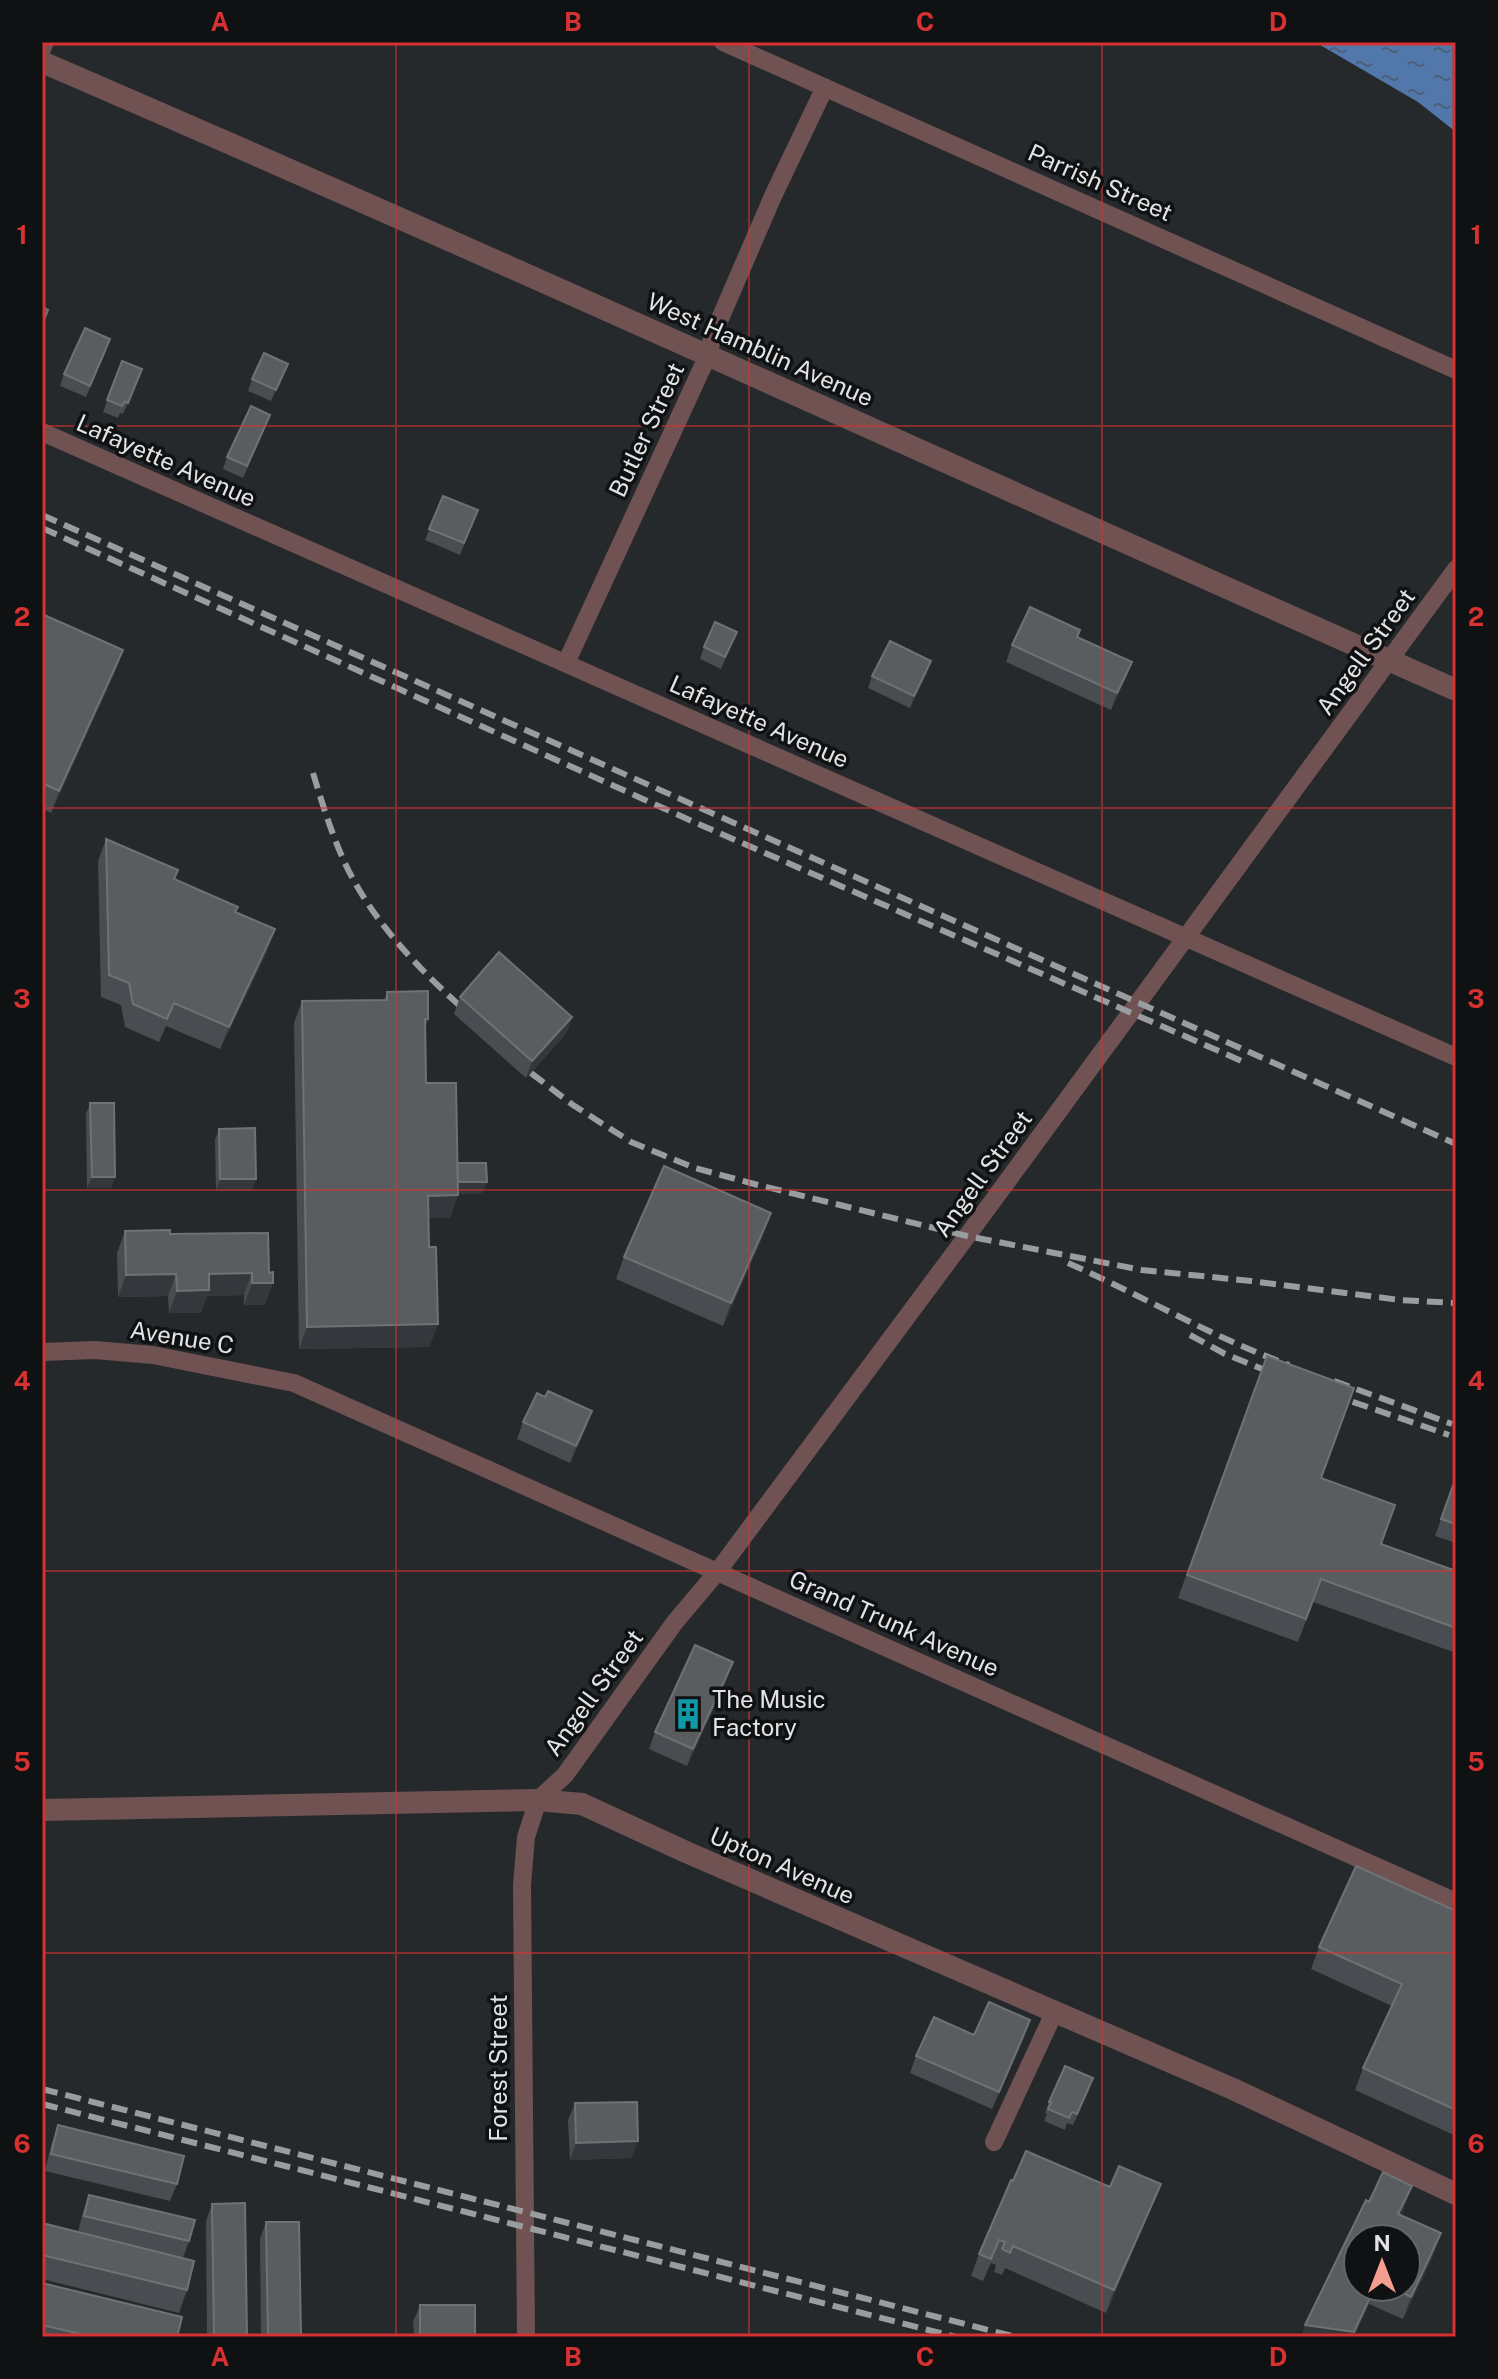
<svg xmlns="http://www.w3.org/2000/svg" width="1498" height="2379" font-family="'Public Sans',sans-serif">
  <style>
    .water { fill: url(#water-ripples) }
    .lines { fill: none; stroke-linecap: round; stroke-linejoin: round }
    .minor { stroke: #705252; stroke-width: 18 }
    .tertiary { stroke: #705252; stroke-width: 22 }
    .rail { stroke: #9a9da0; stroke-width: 6; stroke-dasharray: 16 8; stroke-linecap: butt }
    .wall { fill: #494c50; fill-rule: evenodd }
    .shaded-wall { fill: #34373b }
    .building { fill: #5a5d60; stroke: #6f7275; stroke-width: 2 }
    .grid { fill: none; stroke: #d73131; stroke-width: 2; stroke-opacity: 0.55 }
    .labels { text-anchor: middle; stroke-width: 7; stroke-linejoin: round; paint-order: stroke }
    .street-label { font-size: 24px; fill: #e1e3e5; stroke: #101112 }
    .poi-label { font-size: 24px; fill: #e1e3e5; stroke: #101112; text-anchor: start }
    .neatline { fill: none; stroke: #d73131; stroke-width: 3 }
    .grid-label { font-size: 26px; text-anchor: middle; font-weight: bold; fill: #d73131 }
  </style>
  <defs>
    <pattern id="water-ripples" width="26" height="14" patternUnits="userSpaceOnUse" patternTransform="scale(2)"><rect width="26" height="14" fill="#5277aa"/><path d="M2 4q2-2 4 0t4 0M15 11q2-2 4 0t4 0" fill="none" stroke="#4c607d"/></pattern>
  </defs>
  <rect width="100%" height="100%" fill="#25292c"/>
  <path class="water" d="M1315,42H1456V132L1418,102Z"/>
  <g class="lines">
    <path class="minor" d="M723,42L1456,370
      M42,49L45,42
      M42,432C514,639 986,846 1456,1057
      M567,661L708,355L713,335L773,196L825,87
      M42,1352L95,1350L153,1355L294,1383L1456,1902
      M994,2142L1054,2013
      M526,2337L522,1885L526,1837L538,1800L565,1775L675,1622L718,1571L967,1236L1456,569"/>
    <path class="tertiary" d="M42,62C515,266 985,481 1456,690
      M42,1810L538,1800L582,1804L686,1852L1233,2089L1456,2194"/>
    <path class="rail" d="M42,515L1456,1144
      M42,528L694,822L1244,1062
      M313,773C322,803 331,832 344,861C370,918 415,965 460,1006
      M531,1073L573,1105L631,1142L695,1168L758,1185L967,1236L1142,1270L1251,1281L1400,1300L1456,1303
      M1068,1263C1143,1296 1212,1337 1289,1365
      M1190,1335L1225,1354L1285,1378
      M1334,1381L1452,1424
      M1330,1394L1449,1435
      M42,2089L1016,2337
      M42,2104L956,2337"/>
  </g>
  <path class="wall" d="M106,351L86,397L60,386L64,374Z
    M122,361L138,380L123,414L120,413L118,418L103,412Z
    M288,364L271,401L248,391L252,379Z
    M266,426L243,478L223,469L227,457Z
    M443,496L473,522L460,555L425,540Z
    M42,614L123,650L115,672L51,813L42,809Z
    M737,632L721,669L700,659L704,647Z
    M1078,637L1132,662L1111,710L1006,662L1012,645Z
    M927,673L910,708L868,688L872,676Z
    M106,839L174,879L236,912L267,952L220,1049L166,1026L159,1042L125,1027L121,1005L101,997L98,861Z
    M387,992L428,1019L425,1028L426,1083L457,1163L487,1182L482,1193L458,1194L450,1218H429V1247L438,1324L429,1347L299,1349L294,1023L302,1001L384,1000Z
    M460,997L572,1017L566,1034L526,1078L454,1014Z
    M90,1103L115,1177L111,1188H87L86,1114Z
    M219,1129L252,1191H216L215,1140Z
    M125,1231L170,1234L268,1233L265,1305H244V1295L207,1296L201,1313H169L168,1296L118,1297L117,1253Z
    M763,1236L723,1326L616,1279L624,1257Z
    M1267,1356L1322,1478L1381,1544L1456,1571V1653L1313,1602L1298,1642L1178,1598Z
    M523,1422L586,1428L570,1463L517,1439Z
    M1456,1477V1543L1435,1536Z
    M727,1679L687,1766L649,1749L655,1732Z
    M1456,1911V2136L1355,2090L1363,2068L1392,2006L1311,1969L1319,1947Z
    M974,2035L1024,2038L992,2109L910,2073L916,2056Z
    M1089,2090L1073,2125L1067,2123L1065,2130L1044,2121L1047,2114L1045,2113L1049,2102Z
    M575,2103L638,2141L631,2158L570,2160L568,2120Z
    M58,2125L177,2184L170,2201L45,2171L52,2142Z
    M1013,2181L1152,2206L1106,2313L1005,2268L1002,2275L994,2272L996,2265L991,2263L983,2281L971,2276L979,2254Z
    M89,2195L189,2241L183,2258L187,2290L179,2313L42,2279V2223L78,2232L83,2212Z
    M1369,2202L1404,2208L1401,2215L1433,2256L1403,2319L1369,2304L1354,2337H1301ZM1406,2239V2287H1358Z
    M212,2204L247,2337H207L206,2221Z
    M266,2222L301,2337H261L260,2239Z
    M42,2283L177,2337H42Z
    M420,2305L475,2337H414L413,2322Z"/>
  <path class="shaded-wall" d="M123,650L115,672L51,813L59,791Z
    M931,661L927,673L910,708L914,696Z
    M1132,662L1126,679L1111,710L1117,693Z
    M275,929L267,952L220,1049L229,1027Z
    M572,1017L566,1034L526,1078L532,1061Z
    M92,1177H115L111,1188H87Z
    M220,1179H256L252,1191H216Z
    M457,1182H487L482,1193L453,1194Z
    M458,1195L450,1218H420L428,1196Z
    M771,1213L763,1236L723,1326L731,1303Z
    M252,1273L244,1295L207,1296L201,1313H169L177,1291L209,1274Z
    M176,1274L168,1296L118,1297L126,1275Z
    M252,1283H273L265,1305H244Z
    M438,1324L429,1347L299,1349L307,1327Z
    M592,1411L586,1428L570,1463L576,1446Z
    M733,1662L727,1679L687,1766L693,1749Z
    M1030,2020L1024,2038L992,2109L999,2092Z
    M638,2141L631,2158L570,2160L576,2143Z
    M1161,2184L1152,2206L1106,2313L1114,2290Z
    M1412,2186L1404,2208L1390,2236L1398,2214Z
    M1441,2233L1433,2256L1403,2319L1411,2297Z
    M1375,2287L1369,2304L1354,2337H1301L1305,2325Z"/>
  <path class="building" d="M42,307L48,310L42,325Z
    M85,328L110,339L90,386L64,374Z
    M264,353L288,364L276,390L252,379Z
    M122,361L142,369L128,403L124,402L122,406L107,400Z
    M251,406L270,415L247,466L227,457Z
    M443,496L478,510L464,543L429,529Z
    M1030,607L1080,630L1077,637L1132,662L1117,693L1012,645Z
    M42,614L123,650L59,791L42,783Z
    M715,622L737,632L725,657L704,647Z
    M890,641L931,661L914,696L872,676Z
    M106,839L178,870L174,879L238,907L235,912L275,929L229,1027L174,1003L167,1019L133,1004L129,983L109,975Z
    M499,952L572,1017L532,1061L460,997Z
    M428,991V1019H425L426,1083H456L458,1195L428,1196L429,1247H436L438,1324L307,1327L302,1001L387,1000V992Z
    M90,1103H114L115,1177H92Z
    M255,1128L256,1179H220L219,1129Z
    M457,1163H486L487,1182H458Z
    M664,1166L771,1213L731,1303L624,1257Z
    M170,1230V1234L268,1233L269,1273L273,1272V1283H252V1273L209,1274V1290L177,1291L176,1274L126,1275L125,1231Z
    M1267,1356L1354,1388L1321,1478L1395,1505L1381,1544L1456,1571V1628L1321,1579L1306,1619L1187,1575Z
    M548,1391L592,1411L576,1446L523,1422L537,1393L545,1397Z
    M1456,1477V1524L1441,1519Z
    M695,1645L733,1662L693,1749L655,1732Z
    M1356,1866L1456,1911V2110L1363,2068L1402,1984L1319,1947Z
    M989,2002L1030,2020L999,2092L916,2056L934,2017L974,2035Z
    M1065,2066L1093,2078L1077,2114L1072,2112L1069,2118L1048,2109L1051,2102H1049Z
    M637,2102L638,2141L576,2143L575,2103Z
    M58,2125L184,2156L177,2184L51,2154Z
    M1026,2151L1110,2187L1119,2166L1161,2184L1114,2290L1013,2246L1010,2253L1002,2249L1005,2242L999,2240L991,2259L979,2254L1011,2180L1013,2181Z
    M1383,2172L1412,2186L1398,2214L1441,2233L1411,2297L1391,2287H1406V2239H1358V2287H1375L1354,2332L1305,2325L1366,2200L1369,2202Z
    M89,2195L195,2220L189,2241L84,2216Z
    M245,2203L247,2337H214L212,2204Z
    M266,2222H299L301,2337H268Z
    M42,2223L194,2261L187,2290L42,2255Z
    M42,2283L182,2317L177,2337H93L42,2325Z
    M420,2305H475V2337H420Z"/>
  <path class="grid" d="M396,42V2337M749,42V2337M1102,42V2337M42,426H1456M42,808H1456M42,1190H1456M42,1571H1456M42,1953H1456"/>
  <defs>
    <symbol id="building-bare" viewBox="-9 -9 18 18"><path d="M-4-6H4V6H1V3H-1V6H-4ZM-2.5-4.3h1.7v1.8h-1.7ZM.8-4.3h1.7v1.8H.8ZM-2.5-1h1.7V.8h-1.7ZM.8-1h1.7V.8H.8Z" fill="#0f9aa8" stroke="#101112" stroke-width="2.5" paint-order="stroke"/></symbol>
  </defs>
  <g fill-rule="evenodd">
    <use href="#building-bare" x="666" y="1692" width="44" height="44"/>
  </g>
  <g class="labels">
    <g class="street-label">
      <text transform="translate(1100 183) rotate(24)" y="8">Parrish Street</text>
      <text transform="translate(760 350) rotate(24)" y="8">West Hamblin Avenue</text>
      <text transform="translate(647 430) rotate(-65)" y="8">Butler Street</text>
      <text transform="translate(166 461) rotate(24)" y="8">Lafayette Avenue</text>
      <text transform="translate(1366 652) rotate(-54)" y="8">Angell Street</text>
      <text transform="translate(759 722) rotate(24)" y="8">Lafayette Avenue</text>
      <text transform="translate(983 1174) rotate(-54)" y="8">Angell Street</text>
      <text transform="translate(182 1338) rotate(9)" y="8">Avenue C</text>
      <text transform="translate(894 1624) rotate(24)" y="8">Grand Trunk Avenue</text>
      <text transform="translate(594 1693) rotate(-54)" y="8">Angell Street</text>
      <text transform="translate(782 1866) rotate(24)" y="8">Upton Avenue</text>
      <text transform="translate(499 2068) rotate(-90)" y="8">Forest Street</text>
    </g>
    <g class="poi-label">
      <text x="712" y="1708">The Music<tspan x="712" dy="28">Factory</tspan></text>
    </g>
  </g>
  <rect width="1498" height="2379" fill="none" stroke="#101112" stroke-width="88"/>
  <g transform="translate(1382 2263)"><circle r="38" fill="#101112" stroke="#646566" stroke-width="2"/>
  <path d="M0-6L14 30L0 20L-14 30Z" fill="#f59d8e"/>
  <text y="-12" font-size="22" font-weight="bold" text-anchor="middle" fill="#e1e3e5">N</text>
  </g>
  <rect x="44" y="44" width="1410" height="2291" class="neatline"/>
  <g class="grid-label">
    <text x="220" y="31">A</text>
    <text x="573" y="31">B</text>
    <text x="925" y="31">C</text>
    <text x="1278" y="31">D</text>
    <text x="22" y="244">1</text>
    <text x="1476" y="244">1</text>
    <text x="22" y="626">2</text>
    <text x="1476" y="626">2</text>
    <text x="22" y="1008">3</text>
    <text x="1476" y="1008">3</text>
    <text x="22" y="1390">4</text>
    <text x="1476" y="1390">4</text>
    <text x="22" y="1771">5</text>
    <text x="1476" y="1771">5</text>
    <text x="22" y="2153">6</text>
    <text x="1476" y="2153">6</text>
    <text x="220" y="2366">A</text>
    <text x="573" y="2366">B</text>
    <text x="925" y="2366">C</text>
    <text x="1278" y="2366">D</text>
  </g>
</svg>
